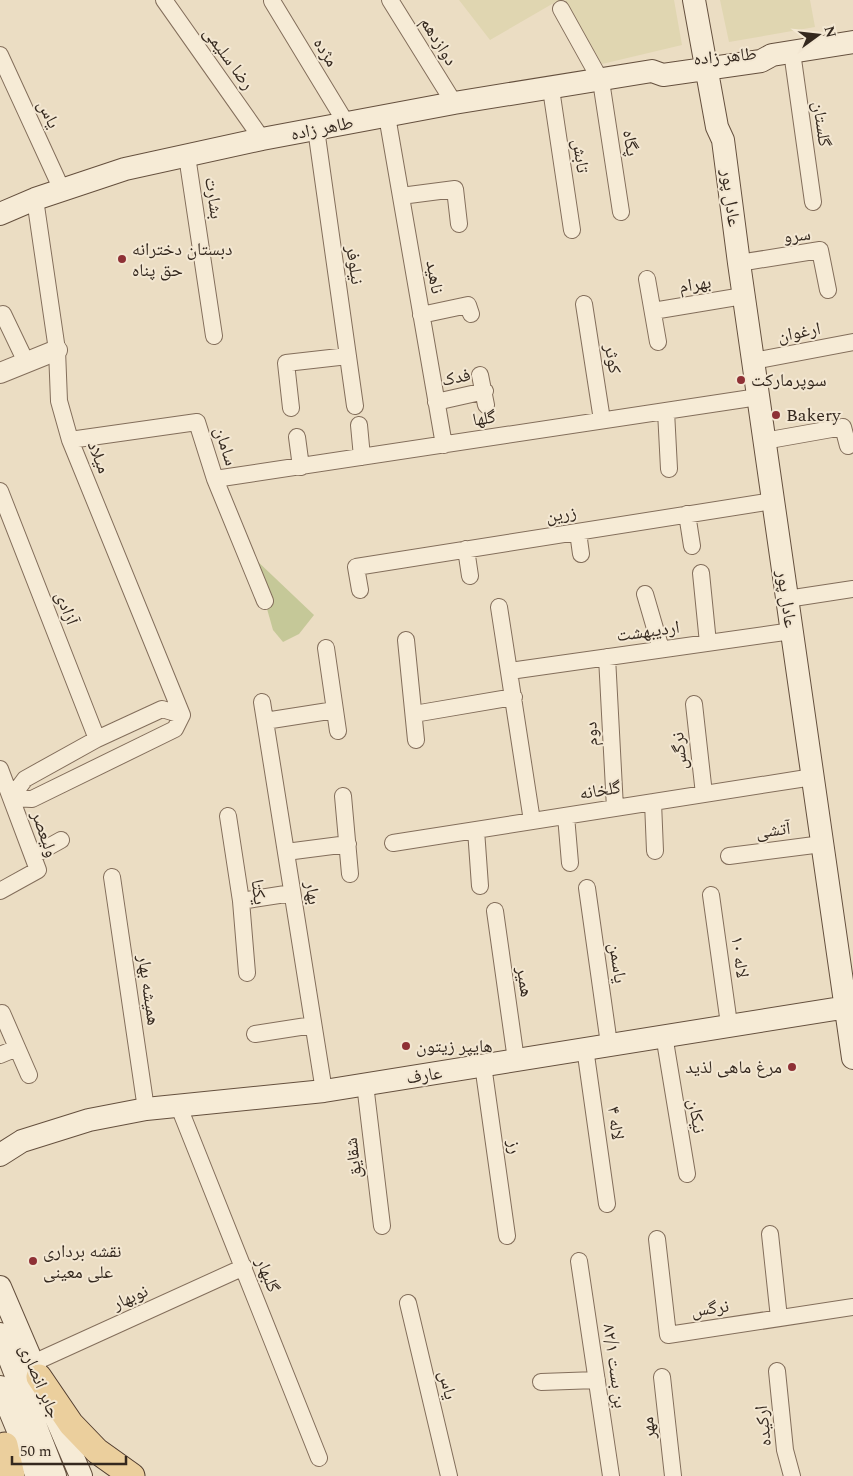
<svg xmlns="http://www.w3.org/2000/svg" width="853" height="1476" font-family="Spectral,'Noto Naskh Arabic',serif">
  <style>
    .farmland { fill: #e0d6b1 }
    .green { fill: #c5c898 }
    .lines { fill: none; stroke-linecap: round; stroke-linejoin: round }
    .minor-casing { stroke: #836e5b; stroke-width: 18 }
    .tertiary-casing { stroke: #836e5b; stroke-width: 22 }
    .secondary-casing { stroke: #65503e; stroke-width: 24 }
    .primary-casing { stroke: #513d2f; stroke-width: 27 }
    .minor { stroke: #f6ebd6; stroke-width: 16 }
    .tertiary { stroke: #f6ebd6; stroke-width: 20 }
    .secondary { stroke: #f6ebd6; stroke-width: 22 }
    .primary { stroke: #ebcf9d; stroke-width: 25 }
    .poi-dot { fill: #8e3035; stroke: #f3e7d2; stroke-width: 2 }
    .labels { text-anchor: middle; stroke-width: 4; stroke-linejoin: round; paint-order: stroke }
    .street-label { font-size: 18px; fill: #34281e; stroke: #f3e7d2 }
    .poi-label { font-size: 18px; fill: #34281e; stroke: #f3e7d2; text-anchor: start }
  </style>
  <rect width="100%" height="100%" fill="#ebddc3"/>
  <path class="farmland" d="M459,0H559L490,40Z
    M565,0H674L682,45L602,64Z
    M720,0H810L815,27L729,42Z"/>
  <path class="green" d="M252,556L314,615L299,634L283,642L273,630Z"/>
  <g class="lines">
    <defs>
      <path id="minor" d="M164,0L262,139
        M390,0L454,103
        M272,1L346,123
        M561,9L601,81L621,212
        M792,52L813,202
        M0,55L62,190
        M551,89L572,230
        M387,116L444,445
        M316,129L355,406
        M187,156L214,336
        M401,196L455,189L459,224
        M35,199L57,350L59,401L70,440L182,715
        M739,263L820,250L828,290
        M647,279L658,342
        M584,304L602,420
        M653,311L743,296
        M3,314L26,362
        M421,315L468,305L471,314
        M753,361L853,342
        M480,375L486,405
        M436,402L485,391
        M291,408L286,363L348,356
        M666,411L669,469
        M359,425L362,457
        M297,437L301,467
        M70,440L197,422L215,479L265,601
        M764,441L843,427L848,446
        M215,479L758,397
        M0,491L97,739
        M687,514L692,546
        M578,532L581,554
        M466,549L470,576
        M701,573L708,643
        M360,590L356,567L773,501
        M645,594L661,649
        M787,599L853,589
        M499,607L532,821
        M406,640L416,740
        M326,648L338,731
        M607,657L615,808
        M510,671L792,631
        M262,702L324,1091
        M694,704L704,794
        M162,709L182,715L175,729L32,799L11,798L25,779L97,739Z
        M414,714L514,697
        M265,721L335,710
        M0,769L38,870L0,891
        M343,796L350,874
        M653,802L655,851
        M228,816L241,901L247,973
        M566,816L570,863
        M476,830L480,886
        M393,843L813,777
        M286,852L348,844
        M34,855L61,840
        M729,856L822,844
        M112,877L146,1109
        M587,888L609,1044
        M711,895L729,1024
        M241,901L292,893
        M495,911L516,1060
        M2,1013L29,1075
        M255,1034L313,1025
        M664,1035L687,1174
        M585,1048L607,1204
        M0,1055L17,1048
        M483,1065L507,1236
        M365,1084L382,1226
        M179,1107L319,1458
        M770,1234L779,1318
        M657,1239L668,1335L853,1307
        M579,1261L611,1476
        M408,1303L449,1476
        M33,1363L244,1267
        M777,1371L785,1450L792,1476
        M662,1377L673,1476
        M541,1382L597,1380"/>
      <path id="tertiary" d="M0,373L57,350"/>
      <path id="secondary" d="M694,0L717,127L723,140L739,263L853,1058
        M0,214L35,199L125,169L262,139L454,103L652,71L663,75L761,61L772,55L853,42
        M0,1155L22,1141L89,1120L146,1109L324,1091L853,1006
        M0,1287L81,1476
        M0,1334L55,1476
        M0,1387L37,1476"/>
      <path id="primary" d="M39,1377L71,1424L97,1451L132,1476
        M5,1445L12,1476"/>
    </defs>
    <use href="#minor" class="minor-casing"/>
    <use href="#tertiary" class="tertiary-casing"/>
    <use href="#secondary" class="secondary-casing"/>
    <use href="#primary" class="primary-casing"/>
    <use href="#minor" class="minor"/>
    <use href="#tertiary" class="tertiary"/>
    <use href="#secondary" class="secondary"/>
    <use href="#primary" class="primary"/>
  </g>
  <g class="poi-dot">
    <circle cx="122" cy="259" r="5"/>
    <circle cx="741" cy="380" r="5"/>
    <circle cx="776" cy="415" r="5"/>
    <circle cx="406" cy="1046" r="5"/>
    <circle cx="792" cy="1067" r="5"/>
    <circle cx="33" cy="1261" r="5"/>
  </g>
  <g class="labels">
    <g class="street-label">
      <text transform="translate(439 41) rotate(58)" y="6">دوازدهم</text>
      <text transform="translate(326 52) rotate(58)" y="6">مژده</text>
      <text transform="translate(725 56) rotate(-5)" y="6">طاهر زاده</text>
      <text transform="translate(229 58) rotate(54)" y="6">رضا سلیمی</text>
      <text transform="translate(49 114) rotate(65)" y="6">یاس</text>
      <text transform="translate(822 124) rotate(82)" y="6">گلستان</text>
      <text transform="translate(322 128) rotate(-11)" y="6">طاهر زاده</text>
      <text transform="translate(631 143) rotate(81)" y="6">پگاه</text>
      <text transform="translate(581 156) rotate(82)" y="6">تابش</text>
      <text transform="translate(214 198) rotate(82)" y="6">بشارت</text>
      <text transform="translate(731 198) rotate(83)" y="6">عادل پور</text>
      <text transform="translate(797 235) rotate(-6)" y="6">سرو</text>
      <text transform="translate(355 265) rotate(82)" y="6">نیلوفر</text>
      <text transform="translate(435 277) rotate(80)" y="6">ناهید</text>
      <text transform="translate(695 284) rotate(-9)" y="6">بهرام</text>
      <text transform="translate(799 332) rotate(-11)" y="6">ارغوان</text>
      <text transform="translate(613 359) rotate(81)" y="6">کوثر</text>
      <text transform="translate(456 377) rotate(-12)" y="6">فدک</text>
      <text transform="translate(484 418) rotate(-9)" y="6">گلها</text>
      <text transform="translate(226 446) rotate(72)" y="6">سامان</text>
      <text transform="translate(99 457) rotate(68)" y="6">میلاد</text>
      <text transform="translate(561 514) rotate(-9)" y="6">زرین</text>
      <text transform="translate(787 599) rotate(82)" y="6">عادل پور</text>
      <text transform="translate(67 608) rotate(69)" y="6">آزادی</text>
      <text transform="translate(648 631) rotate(-8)" y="6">اردیبهشت</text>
      <text transform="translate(591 734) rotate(-93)" y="6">دوم</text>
      <text transform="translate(679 751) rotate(-96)" y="6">نرگس</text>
      <text transform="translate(600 790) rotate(-9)" y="6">گلخانه</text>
      <text transform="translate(773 830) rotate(-7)" y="6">آتشی</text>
      <text transform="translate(45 834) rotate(71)" y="6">ولیعصر</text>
      <text transform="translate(259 892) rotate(83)" y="6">یکتا</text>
      <text transform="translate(313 893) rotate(81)" y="6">بهار</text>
      <text transform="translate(740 957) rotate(82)" y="6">لاله ۱۰</text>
      <text transform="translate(618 963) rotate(82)" y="6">یاسمن</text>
      <text transform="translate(525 982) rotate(82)" y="6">همیر</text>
      <text transform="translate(149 990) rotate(82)" y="6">همیشه بهار</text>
      <text transform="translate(424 1075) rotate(-9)" y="6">عارف</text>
      <text transform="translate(697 1116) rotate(81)" y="6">نیکان</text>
      <text transform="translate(616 1123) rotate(82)" y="6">لاله ۴</text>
      <text transform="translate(515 1147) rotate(82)" y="6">رز</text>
      <text transform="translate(353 1158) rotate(-97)" y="6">شقایق</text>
      <text transform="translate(268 1275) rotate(68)" y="6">گلبهار</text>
      <text transform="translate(130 1297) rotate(-24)" y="6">نوبهار</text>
      <text transform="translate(710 1308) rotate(-8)" y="6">نرگس</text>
      <text transform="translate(615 1366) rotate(82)" y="6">بن بست ۸۲/۱</text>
      <text transform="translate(40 1381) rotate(67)" y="6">جابر انصاری</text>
      <text transform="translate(448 1385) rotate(77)" y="6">یاس</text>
      <text transform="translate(763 1426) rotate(-96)" y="6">ارکیده</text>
      <text transform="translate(648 1428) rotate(-96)" y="6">مهر</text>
    </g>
    <g class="poi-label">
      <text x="132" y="255">دبستان دخترانه<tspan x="132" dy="21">حق پناه</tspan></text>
      <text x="751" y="386">سوپرمارکت</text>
      <text x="786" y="421">Bakery</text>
      <text x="416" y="1052">هایپر زیتون</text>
      <text x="782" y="1073" text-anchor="end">مرغ ماهی لذید</text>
      <text x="43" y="1257">نقشه برداری<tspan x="43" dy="21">علی معینی</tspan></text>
    </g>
  </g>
  <g transform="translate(818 35) rotate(75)" stroke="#f3e7d2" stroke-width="4" paint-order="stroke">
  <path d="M0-4L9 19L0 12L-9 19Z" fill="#34281e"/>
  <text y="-8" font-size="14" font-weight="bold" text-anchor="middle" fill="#34281e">N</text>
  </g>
  <path d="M12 1456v8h114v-8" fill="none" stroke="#34281e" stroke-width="2.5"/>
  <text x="20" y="1456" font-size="15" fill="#34281e" stroke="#f3e7d2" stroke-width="4" paint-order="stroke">50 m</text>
</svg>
